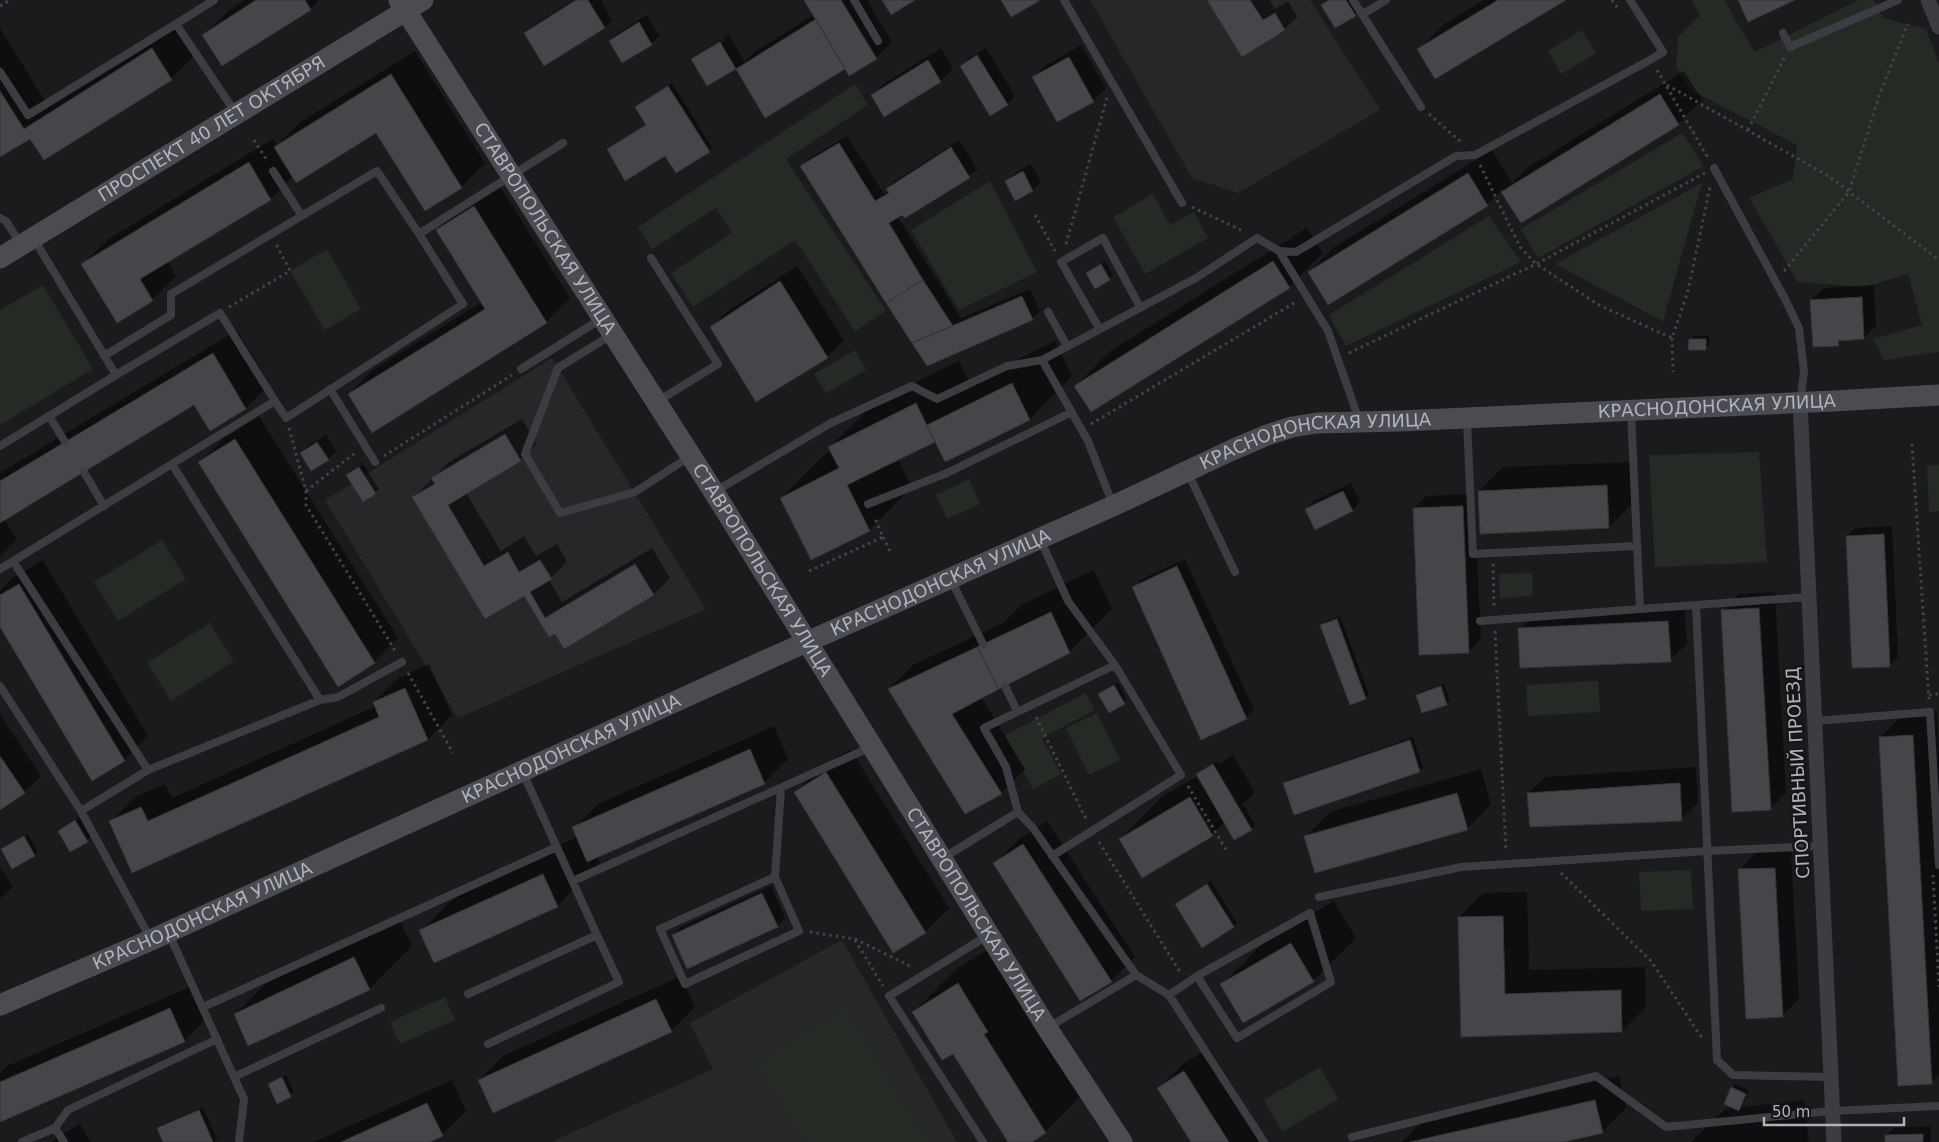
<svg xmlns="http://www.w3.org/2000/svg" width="1939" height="1142" font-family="'DejaVu Sans',sans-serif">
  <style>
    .built { fill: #27272a }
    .green { fill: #232b24 }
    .shadow { fill: #0007; fill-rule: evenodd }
    .building { fill: #45464a; stroke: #353539 }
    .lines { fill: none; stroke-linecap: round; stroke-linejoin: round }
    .path { stroke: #424449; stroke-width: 3; stroke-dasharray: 2.5 4; stroke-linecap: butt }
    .lane { stroke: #3c3d42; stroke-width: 8 }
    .street { stroke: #3c3d42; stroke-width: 15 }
    .secondary { stroke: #4a4c52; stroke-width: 21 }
    .labels { text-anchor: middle; stroke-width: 5; stroke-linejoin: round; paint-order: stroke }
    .street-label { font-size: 18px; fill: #aeb2bc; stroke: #161618 }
  </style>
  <rect width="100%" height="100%" fill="#1b1b1d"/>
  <path class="built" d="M1090,0H1310L1380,110L1238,193L1192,178Z
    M552,358L706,609L458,718L325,500Z
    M842,940L957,1142H551L713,1069L690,1023Z"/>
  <path class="green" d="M1691,0H1725L1735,20L1755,52L1858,0H1874L1883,18L1926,29L1939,64V352L1884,360L1873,339L1922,325L1908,274L1865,287L1798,282L1749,198L1793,179L1797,145L1691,90L1676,67L1678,37L1700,15Z
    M1582,30L1596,53L1561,74L1548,51Z
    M855,84L868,105L786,159L886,311L855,331L795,240L693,307L671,273L732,233L716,208L652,249L638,227Z
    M1682,133L1704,166L1538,258L1521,229Z
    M990,181L1037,272L959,310L911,230Z
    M1702,183L1663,321L1555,264Z
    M1153,194L1170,225L1194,212L1208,238L1145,274L1113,217Z
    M1489,216L1521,262L1346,346L1329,315Z
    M327,249L361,309L325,330L290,271Z
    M43,285L93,369L0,425V310Z
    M855,350L866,370L826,393L814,374Z
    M1759,452L1767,562L1655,567L1649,455Z
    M1939,465V511L1929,512L1927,466Z
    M969,479L980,504L947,519L936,495Z
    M162,540L186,579L118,621L94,582Z
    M1532,573L1533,596L1500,598L1499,574Z
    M210,623L234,661L171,701L147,663Z
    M1598,681L1600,712L1528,716L1526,685Z
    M1086,693L1095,710L1042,738L1061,774L1033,789L1005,735Z
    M1097,713L1120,760L1089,775L1066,728Z
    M1691,870L1693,909L1641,911L1639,872Z
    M445,997L455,1020L400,1044L390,1022Z
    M846,1006L929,1142H803L754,1062Z
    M1320,1067L1338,1099L1282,1132L1264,1100Z"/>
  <path class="shadow" d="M244,0H319L310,9L204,35L228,11Z
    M574,0H601L612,20L604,28L526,33L534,25Z
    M806,0H867L892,42L876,58L846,67L766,116L737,67L708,84L692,60L700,52L729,35L745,62L754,52L814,15ZM725,38L726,40L700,55V52Z
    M1209,0H1270L1275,9L1288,1L1297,17L1285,29L1242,55Z
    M1328,0H1352L1358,11L1355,15L1322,5Z
    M1484,0H1563L1419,49L1443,25Z
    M647,15L659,36L651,44L610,41L618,33Z
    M177,25L195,55L171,79L31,137L0,155V28L48,106Z
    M1081,45L1106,88L1093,101L1034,77L1046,65Z
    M941,48L953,69L941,81L885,115L872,95L885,83Z
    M986,48L1015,96L1007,104L961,66L969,58Z
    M415,51L485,163L461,187L377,132L293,176L271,199L167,261L176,276L152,300L83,264L107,240L273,139L277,145L299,123Z
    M1684,71L1702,100L1678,124L1521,221L1502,190L1487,205L1309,273L1333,248L1492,150L1512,183L1527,168Z
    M672,83L712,147L709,151L666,155L608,149L647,124L637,107Z
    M847,136L884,194L889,191L887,189L895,181L959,140L977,169L969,177L897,216L961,318L1030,289L1040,311L1032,319L927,365L802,166L810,158Z
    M1031,164L1041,182L1033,190L1007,181L1015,173Z
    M498,183L570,298L546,322L349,394L373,370L482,302L437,230L461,206Z
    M1307,228L1323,253L1289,287L1076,386L1109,352Z
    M1105,261L1113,275L1109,279L1087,273Z
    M797,266L844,340L827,357L756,401L711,327L728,311Z
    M1874,285L1876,326L1864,338L1844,339L1838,345L1811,300L1824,288Z
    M237,330L270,384L246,408L210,429L195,404L4,519L17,539L0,556V473Z
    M1694,336H1709V345L1705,349L1690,339Z
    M1055,341L1072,376L1030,419L946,460L936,440L898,459L912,487L869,530L781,498L824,455L832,451L830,447L873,404L959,361L970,383Z
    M259,416L398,638L374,662L199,463L223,439Z
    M522,419L536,444L520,460L466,493L501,551L524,536L536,556L557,544L567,562L549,580L562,602L652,548L670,578L654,594L565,647L555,632L525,594L486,617L414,497L449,462Z
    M326,435L336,451L328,459L301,453L309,445Z
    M1631,462L1633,503L1609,527L1479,491L1503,467Z
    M363,464L379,489L364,500L348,475Z
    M1351,483L1360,502L1352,510L1306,509L1314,501Z
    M1474,494L1481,639L1468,652L1414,509L1426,496Z
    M1892,526L1898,657L1890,665L1847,536L1855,528Z
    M1185,559L1254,710L1246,718L1134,587L1142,579Z
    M43,560L148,736L124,760L0,625V591L11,579Z
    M1094,570L1112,609L1069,652L981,697L1025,769L1001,793L889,689L913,665L1003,623L1021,605Z
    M1775,592L1786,793L1770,809L1723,611L1739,594Z
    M1684,605L1687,644L1670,660L1520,629L1536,612Z
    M1340,616L1369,694L1365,698L1322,626L1325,622Z
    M429,664L452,715L428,739L133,871L111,822L135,797L165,784L172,798L376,706L374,702L398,678Z
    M1118,682L1127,700L1124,703L1100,694Z
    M1444,684L1450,700L1446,704L1417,695L1421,692Z
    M1937,711L1939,755V1075L1931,1083L1880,737L1905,713Z
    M0,715L41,776L25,792L0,809Z
    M774,726L788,759L764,783L597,856L600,863L557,906L421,931L464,888L577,837L574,828L598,804Z
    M1413,737L1423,767L1420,771L1285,783L1288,780Z
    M850,749L949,908L925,932L795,793L819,768Z
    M1233,755L1255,792L1243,804L1255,825L1251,829L1234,839L1225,822L1212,835L1120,839L1163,796L1198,776L1201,771L1217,761L1219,764Z
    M1696,767L1698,803L1681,819L1528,793L1545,777Z
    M1481,769L1491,804L1467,829L1306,836L1330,812Z
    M79,817L91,837L71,851L59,831Z
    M1047,821L1135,957L1111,981L995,863L1019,839Z
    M28,834L38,852L34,855L2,849Z
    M1791,852L1799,999L1782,1016L1739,870L1756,853Z
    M0,867L13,887L0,899Z
    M1211,881L1237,923L1233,926L1176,904Z
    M771,886L785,918L777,926L673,935L681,927Z
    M1527,892L1529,970L1645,967L1646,1007L1622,1031L1462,1035L1459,917L1483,893Z
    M1334,901L1356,938L1313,981L1222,985L1264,942Z
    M397,916L412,946L369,989L235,1014L278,972Z
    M1001,942L1088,1089L1045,1132L1029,1142H1010L953,1052L914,1012L956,969Z
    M681,976L695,1007L671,1031L479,1080L503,1056Z
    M194,985L208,1017L184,1041L0,1121V1073L7,1066Z
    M1209,1048L1268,1142H1192L1159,1088L1183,1064Z
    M286,1075L294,1092L277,1102L269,1084Z
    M1619,1076L1626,1108L1602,1132L1558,1142H1402L1423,1121Z
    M452,1080L466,1111L442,1135L427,1142H314Z
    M1735,1084L1749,1090L1742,1107L1804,1100L1809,1141L1807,1142H1691L1725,1109L1734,1108L1732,1088Z
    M203,1107L217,1139L214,1142H164L158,1129L162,1125Z
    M80,1124L91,1142H52L53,1140Z
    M1931,1126V1142H1886V1136L1894,1128Z"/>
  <path class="building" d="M256,0H305L311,10L222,66L202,35Z
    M576,0H588L605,28L544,66L524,33Z
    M804,0H841L877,59L849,76Z
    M882,0H915L891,15Z
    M1001,0H1039V1L1011,17Z
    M1207,0H1250L1263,20L1275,13L1285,30L1242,57Z
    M1329,0H1346L1356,16L1335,28L1321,5Z
    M1498,0H1566L1435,79L1417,49Z
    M1738,0H1795L1748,22Z
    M816,19L845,69L765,118L736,69Z
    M639,22L652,45L622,63L609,41Z
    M720,42L736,69L707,86L691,59Z
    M152,48L172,80L44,160L30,139L0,157V91L24,129Z
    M977,55L1008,105L990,116L960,66Z
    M1069,57L1094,102L1057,122L1032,77Z
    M928,60L941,82L884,117L871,95Z
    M391,74L462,188L425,211L376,133L296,183L274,147Z
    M668,86L710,152L676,173L665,156L625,181L607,149L646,125L635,107Z
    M1660,94L1679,125L1521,223L1501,192Z
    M839,143L875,201L889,193L886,189L951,147L970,178L905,218L902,215L889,223L923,280L886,303L800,166Z
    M249,162L271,200L140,279L153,301L117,323L81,264Z
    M1023,171L1033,191L1015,201L1005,181Z
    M1468,173L1488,206L1328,305L1308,272Z
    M474,206L547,323L372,433L348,394L485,309L436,230Z
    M1273,261L1290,288L1091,412L1074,386Z
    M1101,264L1110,280L1095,289L1086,273Z
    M923,280L953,326L912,343L886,303Z
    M780,281L828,358L756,402L710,327Z
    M1022,296L1033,320L927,366L912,343Z
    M1862,297L1864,339L1838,341L1839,346L1813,347L1810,300Z
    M1689,339H1706V350H1688Z
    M213,353L246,409L210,431L194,405L0,523V481Z
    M1012,383L1030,420L945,462L927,425Z
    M916,403L935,442L847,485L870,531L811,560L780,498L839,468L828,447Z
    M505,434L521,461L448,505L484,566L508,552L519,572L540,560L552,579L530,592L545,618L635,564L654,595L564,649L555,634L549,637L524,596L485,619L412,497L435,484L431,478Z
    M235,439L375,663L338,687L198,462Z
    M317,442L329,460L311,471L300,453Z
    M359,467L376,494L363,502L346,475Z
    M1607,485L1609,528L1480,534L1478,491Z
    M1343,491L1353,511L1315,530L1305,509Z
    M1463,506L1469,653L1419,655L1413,508Z
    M1884,534L1890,667L1852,668L1846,536Z
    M1177,566L1247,719L1201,740L1132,587Z
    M19,584L125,761L92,781L0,627V595Z
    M1759,608L1771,810L1732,812L1721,610Z
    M1051,612L1070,653L999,689L977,647Z
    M1337,619L1366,699L1350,705L1320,625Z
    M1668,621L1671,662L1520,668L1518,628Z
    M977,647L999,689L952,714L1002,794L965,814L888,689Z
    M1114,685L1125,704L1109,713L1098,694Z
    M1441,686L1447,705L1422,713L1416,695Z
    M405,688L428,740L132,873L109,821L141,807L148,821L379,717L373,702Z
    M1913,735L1932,1084L1898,1086L1879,737Z
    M1410,740L1420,772L1294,815L1283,783Z
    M750,749L765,784L587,862L572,827Z
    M0,756L25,793L0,810Z
    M1213,764L1252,830L1234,840L1196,774Z
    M826,772L926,933L893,953L794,792Z
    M1680,783L1682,821L1530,827L1527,793Z
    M1457,793L1468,830L1315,873L1304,836Z
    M1190,797L1213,836L1142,878L1119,839Z
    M75,820L88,842L70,852L58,831Z
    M24,836L35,856L12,869L1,849Z
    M1023,844L1112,982L1080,1001L993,863Z
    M1775,868L1783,1017L1746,1019L1738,869Z
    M543,874L558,907L434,963L419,930Z
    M1207,884L1234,927L1202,948L1175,904Z
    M762,893L778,927L687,969L672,935Z
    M1503,916L1505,994L1621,990L1622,1032L1461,1037L1458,917Z
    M1291,943L1314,982L1243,1023L1220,984Z
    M354,957L370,990L248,1046L234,1014Z
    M958,983L988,1032L984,1034L1046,1133L1032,1142H1008L953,1054L942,1060L912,1012Z
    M656,999L672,1032L493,1113L478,1080Z
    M170,1008L185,1042L0,1122V1082Z
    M1184,1071L1199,1095L1229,1142H1191L1157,1088Z
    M282,1077L291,1097L277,1104L268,1084Z
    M1731,1087L1746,1094L1739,1111L1724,1104Z
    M1595,1100L1603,1133L1564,1142H1410Z
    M427,1103L443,1136L430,1142H341Z
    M199,1110L213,1142H163L157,1128Z
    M1923,1134V1142H1885V1135Z"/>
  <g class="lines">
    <path class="path" d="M1612,0L1619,10
      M0,6L10,0
      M1657,70L1708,158
      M1667,85L1827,175L1939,260
      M1429,114L1462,143
      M1748,130L1785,57
      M254,140L268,162
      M1480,165L1520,247L1536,264L1599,305L1672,338L1688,291L1710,187
      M1192,207L1245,232
      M1035,215L1056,253
      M1066,244L1107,98
      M1784,271L1849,192L1880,93L1908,24
      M229,307L290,271L276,244
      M1672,338L1673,372
      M1349,353L1536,264L1705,173
      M1091,424L1296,302
      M289,428L306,491V505L396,652
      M1912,444L1929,701
      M384,456L512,375
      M306,491L355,453
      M883,537L891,553
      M1493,564L1494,608
      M809,571L883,537L874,516
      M1495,631L1506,852
      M408,673L453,753
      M1929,695L1939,694
      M1036,717L1087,821
      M1188,786L1228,853
      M1099,842L1180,972
      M1561,873L1651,961L1702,1038
      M1933,875L1939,987
      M810,932L855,939L912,967
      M855,940L883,986"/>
    <path class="lane" d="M854,0L878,41
      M1064,0L1182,203
      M1353,0L1421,107
      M1363,14L1386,0
      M176,24L214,0
      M1783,33L1790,47L1898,0
      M0,72L28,115L176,24L235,112
      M1714,168L1785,299L1799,328L1804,372L1800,402
      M273,171L302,216
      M0,218L6,221L20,243
      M1279,251L1328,331L1359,420
      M651,258L718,364L658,401
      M1048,312L1067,346
      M1099,328L1061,262L1103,238L1140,307
      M611,335L558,368L525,454L560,513L635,492L689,457
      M104,356L171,315V294L377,171L419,234
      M521,369L601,319
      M116,375L220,313L275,401
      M330,389L375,462
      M1631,412L1640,609L1696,605L1717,1060L1733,1075L1831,1077
      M49,416L65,442
      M1467,421L1473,554L1636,546
      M0,446L116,375L34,239
      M172,464L320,700
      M84,472L104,506
      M1188,473L1235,572
      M714,492L831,423L912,386L937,399L1007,366L1042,360
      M868,504L947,473L1072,412
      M1113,505L1088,441L1042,360L1196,278L1257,238L1279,251L1296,252L1456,156L1475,155L1650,60L1663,52L1630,0
      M1041,541L1068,601L1115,665L984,728L1006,767L1018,812L1033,828L1136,975
      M13,561L148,770
      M0,569L275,401L286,418L463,304L419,234L563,143
      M951,580L983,644
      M1696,605L1809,597
      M1480,621L1640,609
      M0,686L81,811L150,938
      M1005,686L1017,711
      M1815,721L1930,712L1939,865
      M81,811L148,770L320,700L338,697L402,662
      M1052,856L1181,775L1115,665
      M943,858L1018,812
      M775,877L799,931L685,984L660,929L775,877L781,788
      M573,881L871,747
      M1319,897L1461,867L1707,851L1820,846
      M169,934L244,1099L239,1142
      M468,994L597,935L523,773
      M1169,995L1197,976L1310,913L1331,982L1237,1038L1197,976
      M203,1007L557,847
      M1049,1027L1136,975L1169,995L1264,1142
      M488,1044L619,982L597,935
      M234,1077L381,1008
      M55,1128L68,1110L217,1039
      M1352,1137L1596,1076L1666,1127L1832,1111L1939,1106
      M22,1142L55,1128L64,1142
      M983,1142L889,996L987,936"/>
    <path class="street" d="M1928,0L1939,27
      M1800,402L1834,1142"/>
    <g class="secondary">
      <path id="s1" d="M399,0L714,492L1047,1028L1122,1142"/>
      <path id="s2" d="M0,258L423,0"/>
      <path id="s3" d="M0,1005L151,940L773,657L1113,506L1232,450L1267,435L1292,427L1317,423L1400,421L1834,401L1939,395"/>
    </g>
  </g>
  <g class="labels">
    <g class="street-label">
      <text dy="6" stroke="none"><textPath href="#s2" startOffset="248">ПРОСПЕКТ 40 ЛЕТ ОКТЯБРЯ</textPath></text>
      <text dy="6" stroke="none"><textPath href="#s1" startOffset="271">СТАВРОПОЛЬСКАЯ УЛИЦА</textPath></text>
      <text dy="6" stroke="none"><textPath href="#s3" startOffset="1841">КРАСНОДОНСКАЯ УЛИЦА</textPath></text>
      <text dy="6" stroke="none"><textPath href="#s3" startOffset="1436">КРАСНОДОНСКАЯ УЛИЦА</textPath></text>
      <text dy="6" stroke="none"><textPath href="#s1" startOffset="676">СТАВРОПОЛЬСКАЯ УЛИЦА</textPath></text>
      <text dy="6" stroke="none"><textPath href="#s3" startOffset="1031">КРАСНОДОНСКАЯ УЛИЦА</textPath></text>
      <text dy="6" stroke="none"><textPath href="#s3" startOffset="626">КРАСНОДОНСКАЯ УЛИЦА</textPath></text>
      <text transform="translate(1798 773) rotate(-93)" y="6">СПОРТИВНЫЙ ПРОЕЗД</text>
      <text dy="6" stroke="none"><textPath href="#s1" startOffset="1081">СТАВРОПОЛЬСКАЯ УЛИЦА</textPath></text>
      <text dy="6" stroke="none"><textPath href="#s3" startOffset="221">КРАСНОДОНСКАЯ УЛИЦА</textPath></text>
    </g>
  </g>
  <path d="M1764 1117v8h140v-8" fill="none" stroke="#aeb2bc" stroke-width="2.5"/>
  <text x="1772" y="1117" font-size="15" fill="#aeb2bc" stroke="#161618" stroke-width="4" paint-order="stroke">50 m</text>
</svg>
